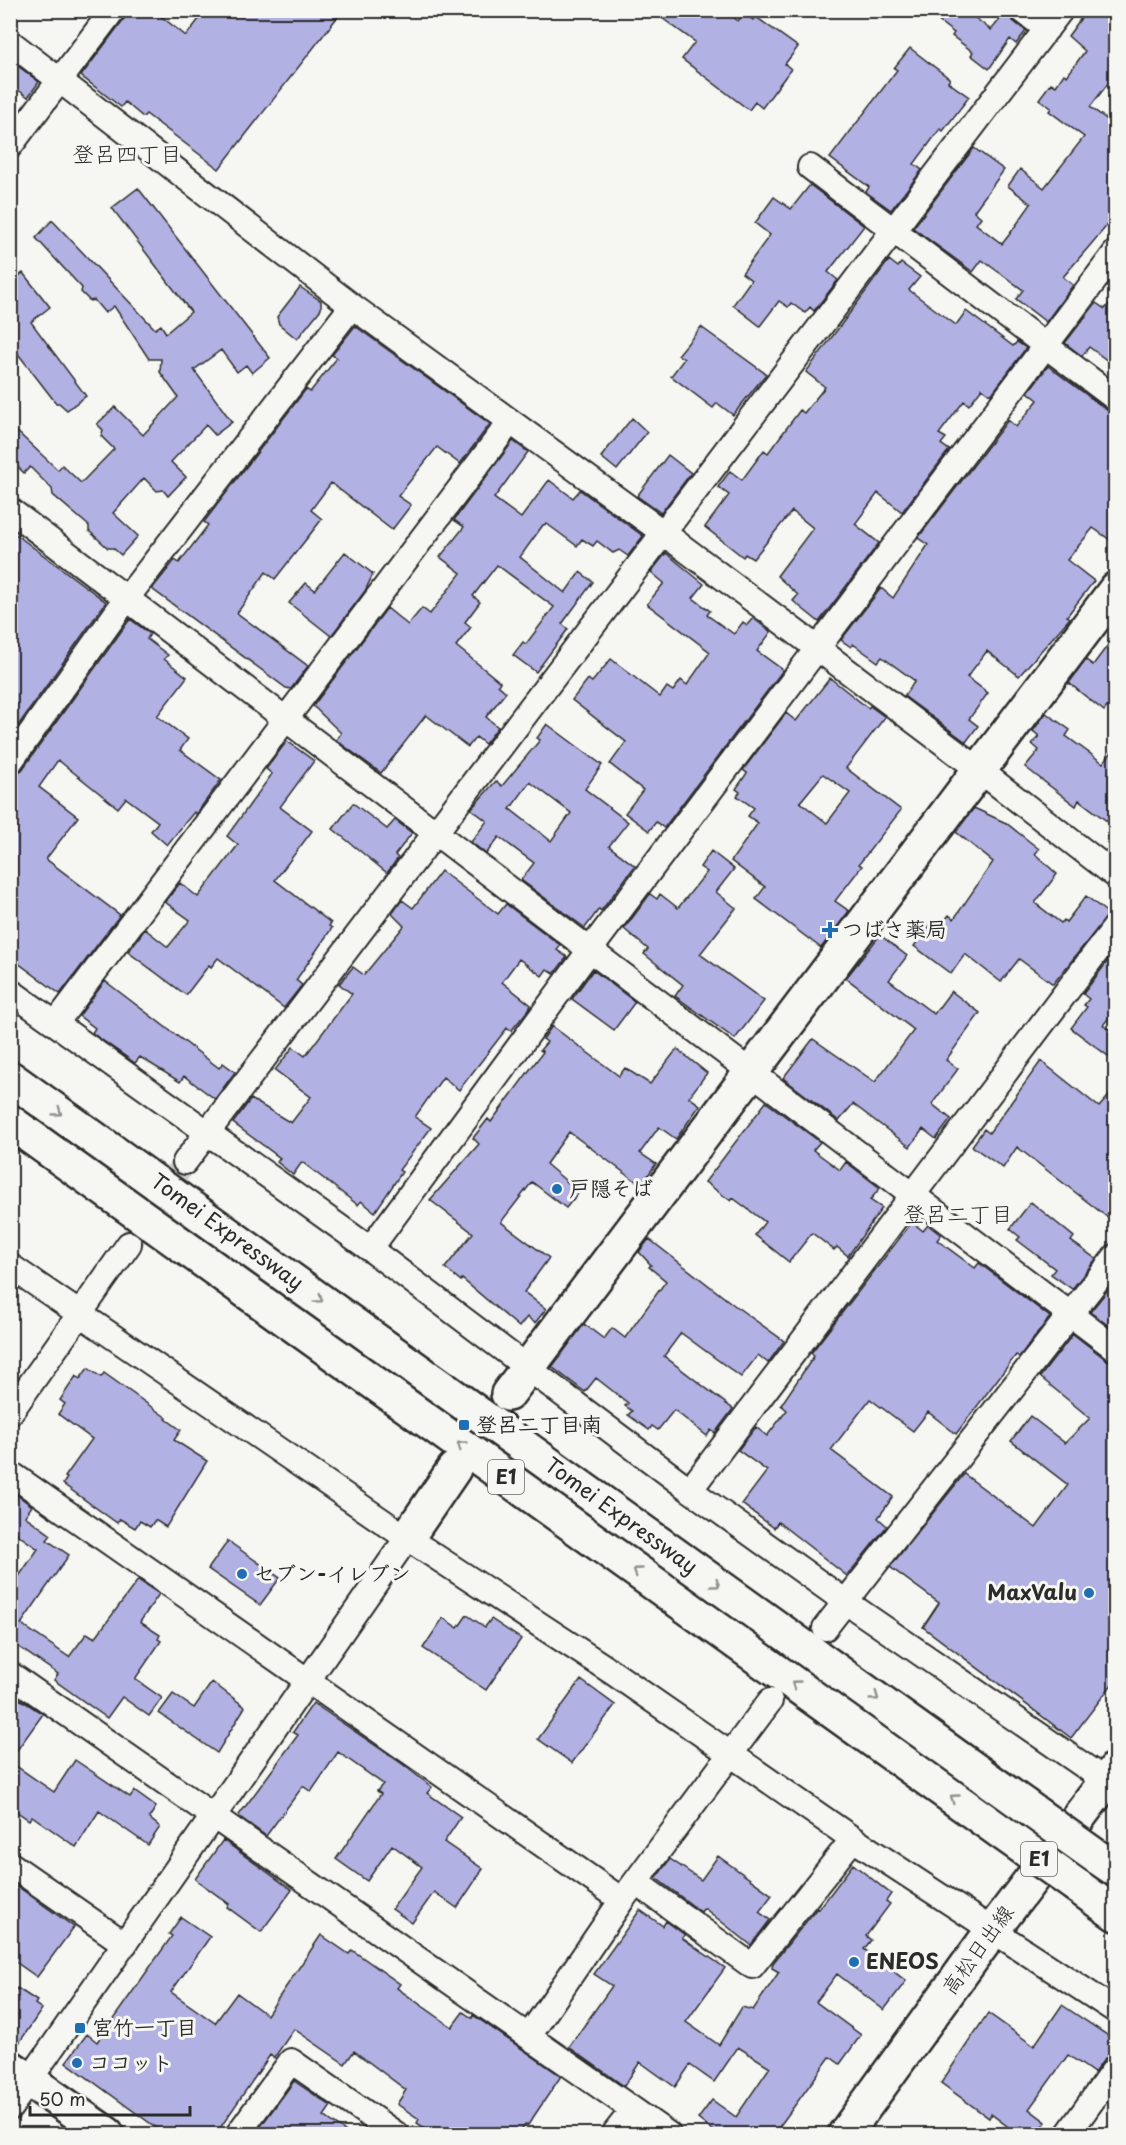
<svg xmlns="http://www.w3.org/2000/svg" width="1126" height="2145" font-family="'Playpen Sans','Klee One',sans-serif">
  <style>
    .building { fill: #b2b1e3; stroke: #2b2b2b; stroke-width: 1.5; fill-rule: evenodd }
    .lines { fill: none; stroke-linecap: round; stroke-linejoin: round }
    .street-tunnel { stroke: #cdcdca; stroke-width: 24; stroke-dasharray: 24 12; stroke-linecap: butt }
    .street-casing { stroke: #2b2b2b; stroke-width: 28 }
    .secondary-casing { stroke: #2b2b2b; stroke-width: 38 }
    .highway-casing { stroke: #2b2b2b; stroke-width: 38 }
    .street { stroke: #f6f6f2; stroke-width: 24 }
    .secondary { stroke: #f6f6f2; stroke-width: 33 }
    .highway { stroke: #f6f6f2; stroke-width: 33 }
    .highway-bridge-casing { stroke: #2b2b2b; stroke-width: 38; stroke-linecap: butt }
    .highway-bridge { stroke: #f6f6f2; stroke-width: 33 }
    .oneway { stroke: #90908e }
    .poi-dot { fill: #1f6fb2; stroke: #f6f6f2; stroke-width: 2 }
    .labels { text-anchor: middle; stroke-width: 6; stroke-linejoin: round; paint-order: stroke }
    .shield { fill: #f6f6f2; stroke: #686867; stroke-width: 1.5 }
    .shield-label { font-size: 20px; font-weight: bold; fill: #2b2b2b }
    .poi-label { font-size: 21px; font-weight: bold; fill: #2b2b2b; stroke: #f6f6f2; text-anchor: start }
    .street-label { font-size: 21px; fill: #2b2b2b; stroke: #f6f6f2 }
    .neighbourhood-label { font-size: 22px; fill: #2b2b2b; stroke: #f6f6f2 }
  </style>
  <rect width="100%" height="100%" fill="#f6f6f2"/>
  <filter id="ink" filterUnits="userSpaceOnUse"><feTurbulence type="fractalNoise" baseFrequency=".0167" numOctaves="2"/><feDisplacementMap in="SourceGraphic" scale="12" xChannelSelector="R" yChannelSelector="G"/><feConvolveMatrix kernelMatrix="1 2 1 2 8 2 1 2 1" color-interpolation-filters="sRGB"/></filter>
  <g filter="url(#ink)">
    <path class="building" d="M127,10H153L186,36L206,10H343L219,169L146,114L143,117L125,102L121,107L81,76L124,19Z
      M651,10H724L738,21L744,13L753,20L756,17L798,47L785,64L791,69L762,108L755,102L749,110L682,59L695,42Z
      M924,10H965L991,30L1008,10L1013,21L1026,31L1016,44L1010,39L989,69L971,55L973,52L952,36L954,33Z
      M1087,10H1116V73L1090,107L1116,126V215L1063,277L1073,285L1046,322L1016,299L1023,290L982,260L973,272L913,228L974,148L1004,170L974,211L981,217L976,224L1002,244L1009,235L1031,204L1008,186L1020,169L1044,188L1084,137L1049,111L1051,108L1039,99L1051,83L1056,86L1064,74L1067,76L1085,51L1068,36Z
      M910,48L950,79L948,82L969,97L943,131L940,129L914,164L922,170L891,210L866,192L869,187L830,158L897,70L894,68Z
      M10,60L39,82L28,97L10,84Z
      M810,185L864,226L828,272L838,280L814,311L810,307L805,313L791,303L788,307L779,301L760,326L733,305L751,280L742,273L770,235L755,223L774,197L791,209Z
      M138,188L270,358L252,373L246,365L237,372L221,350L194,370L232,422L215,435L206,425L171,462L186,477L168,496L163,490L157,491L144,478L113,513L138,536L121,555L113,548H108L89,531V526L53,495L52,489L30,467L24,473L18,467L10,469V425L58,470L62,465L81,483L114,449L101,436L103,430L97,424L115,407L143,435L178,397L160,372L161,359H149L114,306L105,313L94,300L90,301L81,292L82,288L36,238L52,220L155,329L161,325L166,333L191,312L112,208Z
      M889,260L898,267L901,263L920,277L909,290L956,325L966,311L1013,346L1017,342L1026,348L991,395L982,388L969,405L964,401L939,434L946,438L941,444L949,450L902,512L878,493L855,524L879,543L819,622L793,601L798,595L777,576L813,528L792,511L753,559L745,554L743,557L705,527L729,495L718,487L730,471L742,480L764,450L768,453L800,410L804,413L825,387L806,372Z
      M23,273L50,307L31,322L86,396L67,410L59,403H56L12,346L10,282Z
      M300,287L321,301V309L297,339L279,324L277,317Z
      M1116,295V367L1089,347L1082,356L1065,343L1096,303L1105,309Z
      M355,326L490,424L460,464L437,447L398,496L411,505L392,530L331,483L311,510L322,519L275,579L266,572L237,613L308,666L291,689L286,688L152,589L175,560L179,563L205,529L208,525L204,522L306,389L310,392L337,358L332,355Z
      M701,327L766,374L733,415L717,403L713,408L671,376L684,359L678,355Z
      M1048,366L1107,410L1116,413V544L1093,528L1067,560L1094,581L1067,616L1070,618L1019,676L987,651L967,677L988,693L969,719L978,726L966,742L904,696L915,681L882,657L878,662L853,644L851,647L841,640L881,588L893,598L928,545L918,538L1008,420L1016,427L1038,400L1028,392Z
      M632,418L647,432L617,470L601,457Z
      M513,441L528,452L494,498L521,518L549,480L573,498L580,490L643,536L628,556L619,550L613,553L597,541L593,546L582,539L577,546L547,524L543,525L520,557L565,593L580,572L593,582L562,624L568,629L536,672L513,655L523,642L526,644L554,607L497,565L473,596L480,602L465,622L471,627L456,646L500,682L498,685L506,692L486,717L498,727L485,744L476,737L468,747L426,715L381,773L336,740L341,733L313,706L387,608L408,625L422,608L430,614L461,573L440,557L464,527L454,520Z
      M668,455L691,473L661,513L637,496Z
      M10,530L106,602L10,737Z
      M345,552L373,574L365,591L331,636L289,603L306,583L315,590Z
      M666,553L704,584L693,598L710,611L707,615L734,634L743,622L747,625L753,618L771,632L757,651L783,670L664,828L656,822L649,831L625,813L643,790L610,764L626,742L572,700L588,679L592,682L611,659L660,697L667,687L673,691L681,680L687,685L710,652L647,604L664,583L651,572Z
      M130,619L150,634L147,639L168,655L164,659L187,677L157,716L188,739L180,750L221,780L196,814L194,812L167,845L151,831L158,822L126,798L118,808L58,760L39,787L78,817L46,859L120,915L60,994L10,957V776L22,770Z
      M1116,634V713L1107,707L1104,711L1069,683L1086,660L1093,665Z
      M830,678L868,708L870,706L885,717L846,768L901,810L859,864L862,866L835,901L849,911L821,948L756,899L765,887L731,861L758,823L748,816L754,808L737,796L740,792L736,789L747,773L743,770L786,713L796,721ZM823,774L850,793L827,823L800,802Z
      M1046,713L1070,730L1066,736L1103,763L1116,747V828L1079,800L1076,806L1025,767L1039,750L1032,744L1039,736L1033,731Z
      M547,724L602,765L585,789L628,822L609,846L635,866L601,911L599,909L585,928L521,880L534,863L499,837L486,854L471,842L487,821L471,809L496,781L502,786L540,740L537,738ZM530,782L571,813L551,841L510,809Z
      M287,741L314,761L280,807L312,831L275,880L331,923L329,926L332,928L296,980L302,985L284,1008L218,958L211,967L209,965L186,995L128,952L145,929L168,947L190,920L165,902L180,883L198,897L238,845L227,836L272,774L266,769Z
      M353,803L387,829L395,820L412,833L395,855L398,858L387,873L333,829Z
      M974,808L1006,823L1039,849L1035,854L1057,874L1035,903L1061,923L1064,920L1066,922L1086,896L1109,914L1053,984L1019,959L1001,982L965,954L951,974L914,946L930,925L937,930L949,915L954,919L993,862L956,832Z
      M711,851L734,869L716,892L736,908L700,954L764,1001L735,1039L675,996L683,985L644,954L648,949L624,929L650,894L657,899L660,894L678,908L707,872L700,867Z
      M441,871L498,914L506,904L560,945L557,950L567,957L554,974L547,969L542,976L519,959L502,982L531,1005L529,1009L511,1031L507,1028L459,1090L443,1077L415,1117L431,1128L399,1170L402,1172L375,1212L361,1201L358,1205L302,1162L293,1175L277,1162L280,1158L233,1123L251,1099L291,1123L311,1097L275,1070L293,1047L305,1056L352,994L339,984L353,967L364,975L404,926L392,914L402,900L413,908Z
      M880,935L907,956L889,980L934,1014L951,991L980,1013L946,1060L958,1069L932,1104L951,1119L936,1139L923,1129L910,1147L853,1104L839,1121L783,1078L813,1039L875,1082L914,1030L846,978Z
      M1116,950V1009L1103,1025L1116,1034V1062L1071,1028L1087,1007L1084,1005L1089,999L1083,994Z
      M593,970L635,1002L614,1030L572,999Z
      M105,981L219,1068L223,1063L235,1072L215,1099L184,1076L180,1082L140,1057L135,1063L92,1033L95,1028L79,1016Z
      M552,1026L619,1076L625,1068L650,1084L677,1049L707,1073L689,1097L700,1105L676,1139L659,1127L640,1153L656,1164L641,1185L569,1132L546,1164L579,1192L566,1208L532,1182L501,1222L549,1258L524,1292L546,1309L535,1323L527,1317L519,1327L462,1279L461,1281L445,1268L473,1233L430,1200L479,1144L473,1138L488,1119L491,1122L543,1052L540,1050L547,1042L543,1039Z
      M1041,1061L1099,1107L1116,1088V1224L1017,1147L1003,1168L972,1146L984,1129L989,1133Z
      M766,1102L820,1142L813,1150L840,1170L846,1162L880,1188L870,1200L882,1208L848,1256L837,1247L834,1250L812,1233L789,1262L755,1235L765,1222L733,1198L731,1201L705,1182Z
      M1031,1202L1074,1237L1071,1241L1096,1259L1072,1289L1051,1274L1055,1269L1017,1240L1020,1237L1010,1229Z
      M912,1222L923,1231L928,1225L941,1235L937,1240L975,1268L979,1263L1050,1317L1019,1357L1016,1355L956,1434L928,1412L913,1431L870,1399L831,1450L893,1497L878,1518L887,1526L847,1576L778,1522L774,1528L742,1504L767,1471L738,1450L756,1427L767,1436L787,1410L781,1405L814,1356L811,1353Z
      M649,1239L734,1305L784,1341L768,1363L758,1355L741,1377L681,1333L664,1356L733,1409L715,1433L711,1430L707,1436L674,1410L658,1430L652,1426L649,1430L628,1415L632,1411L625,1406L628,1403L596,1378L585,1392L552,1367L584,1324L604,1339L612,1328L625,1338L666,1281L649,1267L651,1265L639,1252Z
      M1116,1280V1331L1090,1312Z
      M1073,1334L1107,1360L1116,1363V1679L1071,1738L923,1627L939,1603L890,1567L964,1474L1036,1528L1068,1485L1011,1441L1030,1416L1065,1443L1090,1418L1040,1377Z
      M88,1368L101,1377L104,1373L167,1418L166,1419L181,1430L174,1440L207,1461L166,1527L155,1520L150,1527L140,1521L135,1528L120,1519L117,1523L63,1484L67,1478L65,1477L92,1439L58,1414L65,1404L60,1400L76,1376L80,1379Z
      M17,1495L32,1506L25,1516L51,1535L47,1540L69,1555L21,1624L69,1657L87,1633L95,1638L138,1580L159,1594L140,1622L160,1635L158,1639L161,1641L135,1679L162,1698L149,1716L122,1697L107,1718L54,1680L58,1674L10,1641V1589L38,1549L14,1532L10,1537V1504Z
      M228,1541L280,1578L260,1605L208,1569Z
      M467,1615L485,1627L491,1619L521,1639L486,1690L423,1648L443,1618L458,1628Z
      M581,1680L615,1705L572,1763L538,1739Z
      M212,1682L245,1707L217,1753L159,1713L173,1694L194,1708Z
      M20,1699L43,1714L10,1760V1712Z
      M313,1703L401,1763L432,1787L427,1793L461,1817L444,1842L483,1869L457,1908L434,1892L412,1923L392,1909L422,1867L392,1845L367,1881L336,1859L381,1794L377,1791L383,1784L338,1752L311,1792L303,1786L266,1836L240,1817L239,1815L298,1735L293,1732Z
      M75,1760L130,1797L134,1791L156,1807L149,1818L160,1827L148,1845L99,1811L76,1847L32,1816L29,1820L10,1807V1762L54,1792Z
      M223,1840L292,1890L261,1932L227,1907L229,1904L195,1879Z
      M718,1856L772,1895L759,1912L770,1920L751,1945L704,1908L701,1912L656,1878L670,1859L701,1880Z
      M853,1864L891,1894L886,1901L890,1904L866,1936L871,1940L864,1949L906,1981L884,2010L837,1974L816,2002L861,2035L840,2064L830,2057L774,2134H717L698,2119L712,2100L736,2117L770,2067L738,2047L714,2082L690,2065L675,2087L640,2062L624,2086L569,2047L612,1986L594,1974L640,1910L663,1926L666,1921L685,1935L682,1938L725,1968L686,2022L719,2045L742,2007L753,2010L779,1972L772,1968L773,1963L817,1908L819,1909Z
      M17,1886L74,1927L37,1977L10,1958V1896Z
      M181,1917L210,1937L171,1992L215,2023L237,1993L267,2015L321,1935L349,1954L352,1950L400,1984L397,1988L452,2027L463,2012L472,2018L473,2015L561,2076L528,2125L526,2124L518,2134H434L417,2123L419,2119L397,2104L406,2090L354,2051L345,2064L294,2029L274,2058L270,2055L216,2134H165L66,2062L87,2034L97,2042L172,1936L169,1934Z
      M17,1988L37,2001L35,2004L42,2009L15,2049L10,2048V1998Z
      M1062,2005L1116,2041V2053L1105,2058L1094,2073L1068,2055L1029,2109L1046,2122L1037,2134L1021,2126L1015,2132L991,2114L989,2118L941,2083L988,2013L1034,2046Z
      M294,2081L331,2106L324,2116L349,2134H255Z"/>
    <g class="lines">
      <path class="street-tunnel" d="M129,1244L185,1162"/>
      <defs>
        <path id="street" d="M1022,10L1047,29
          M10,42L352,306L665,534L978,769L1116,876
          M10,146L113,10
          M810,167L1116,399
          M10,510L1116,1349
          M10,762L127,598L352,306
          M10,991L370,1249L690,1490L846,1602L1116,1788
          M56,1023L510,422
          M185,1162L1061,10
          M370,1249L590,950L1116,252
          M10,1266L407,1538L612,1672L853,1839L1116,2011
          M10,1413L129,1244
          M10,1473L622,1900
          M690,1490L1116,926
          M825,1628L1116,1256
          M10,1674L668,2134
          M10,1864L125,1944
          M637,1883L752,1966L853,1839
          M529,2036L622,1900L770,1701
          M10,2108L407,1538
          M238,2134L291,2061L396,2134
          M614,2134L633,2110
          M1068,2134L1116,2067"/>
        <path id="secondary" d="M508,1394L1116,589
          M407,1538L454,1469
          M10,2067L107,2134
          M845,2134L992,1931L1116,1768"/>
        <path id="highway" d="M10,1078L1024,1805
          M10,1122L1001,1832
          M1097,1857L1116,1870
          M1077,1886L1116,1914"/>
      </defs>
      <use href="#street" class="street-casing"/>
      <use href="#secondary" class="secondary-casing"/>
      <use href="#highway" class="highway-casing"/>
      <use href="#street" class="street"/>
      <use href="#secondary" class="secondary"/>
      <use href="#highway" class="highway"/>
      <defs>
        <path id="highway-bridge" d="M1024,1805L1097,1857
          M1001,1832L1077,1886"/>
      </defs>
      <use href="#highway-bridge" class="highway-bridge-casing"/>
      <use href="#highway-bridge" class="highway-bridge"/>
    </g>
    <defs><path id="oneway-chevron" d="M-2-3.5L2.5 0L-2 3.5" fill="none" stroke-width="1.6" stroke-linecap="round" stroke-linejoin="round" transform="scale(1.5)"/></defs>
    <g class="oneway">
      <use href="#oneway-chevron" transform="translate(58 1112) rotate(36)"/>
      <use href="#oneway-chevron" transform="translate(319 1299) rotate(36)"/>
      <use href="#oneway-chevron" transform="translate(461 1445) rotate(-144)"/>
      <use href="#oneway-chevron" transform="translate(637 1571) rotate(-144)"/>
      <use href="#oneway-chevron" transform="translate(716 1584) rotate(36)"/>
      <use href="#oneway-chevron" transform="translate(795 1684) rotate(-144)"/>
      <use href="#oneway-chevron" transform="translate(875 1697) rotate(36)"/>
      <use href="#oneway-chevron" transform="translate(954 1798) rotate(-144)"/>
    </g>
  </g>
  <g class="poi-dot">
    <path d="M827 921h6v6h6v6h-6v6h-6v-6h-6v-6h6z"/>
    <circle cx="557" cy="1189" r="6"/>
    <rect x="458" y="1419" width="12" height="12" rx="3"/>
    <circle cx="242" cy="1574" r="6"/>
    <circle cx="1089" cy="1593" r="6"/>
    <circle cx="854" cy="1962" r="6"/>
    <rect x="74" y="2022" width="12" height="12" rx="3"/>
    <circle cx="77" cy="2063" r="6"/>
  </g>
  <g class="labels">
    <g class="shield">
      <rect x="488" y="1460" width="36" height="34" rx="4.5"/>
      <rect x="1021" y="1842" width="36" height="34" rx="4.5"/>
    </g>
    <g class="shield-label">
      <text x="506" y="1484">E1</text>
      <text x="1039" y="1866">E1</text>
    </g>
    <g class="poi-label">
      <text x="842" y="937">つばさ薬局</text>
      <text x="569" y="1196">戸隠そば</text>
      <text x="476" y="1432">登呂二丁目南</text>
      <text x="254" y="1581">セブン-イレブン</text>
      <text x="1077" y="1600" text-anchor="end">MaxValu</text>
      <text x="866" y="1969">ENEOS</text>
      <text x="92" y="2035">宮竹一丁目</text>
      <text x="89" y="2070">ココット</text>
    </g>
    <g class="street-label">
      <text transform="translate(227 1232) rotate(36)" y="7">Tomei Expressway</text>
      <text transform="translate(621 1516) rotate(36)" y="7">Tomei Expressway</text>
      <text transform="translate(978 1950) rotate(-54)" y="7">高松日出線</text>
    </g>
    <g class="neighbourhood-label">
      <text x="127" y="162">登呂四丁目</text>
      <text x="958" y="1222">登呂二丁目</text>
    </g>
  </g>
  <rect width="1126" height="2145" fill="none" stroke="#f6f6f2" stroke-width="36"/>
  <rect x="18" y="18" width="1090" height="2109" fill="none" stroke="#2b2b2b" stroke-width="2" filter="url(#ink)"/>
  <path d="M30 2106v9h160v-9" fill="none" stroke="#2b2b2b" stroke-width="3"/>
  <text x="39" y="2106" font-size="18" fill="#2b2b2b" stroke="#f6f6f2" stroke-width="4.5" paint-order="stroke">50 m</text>
</svg>
